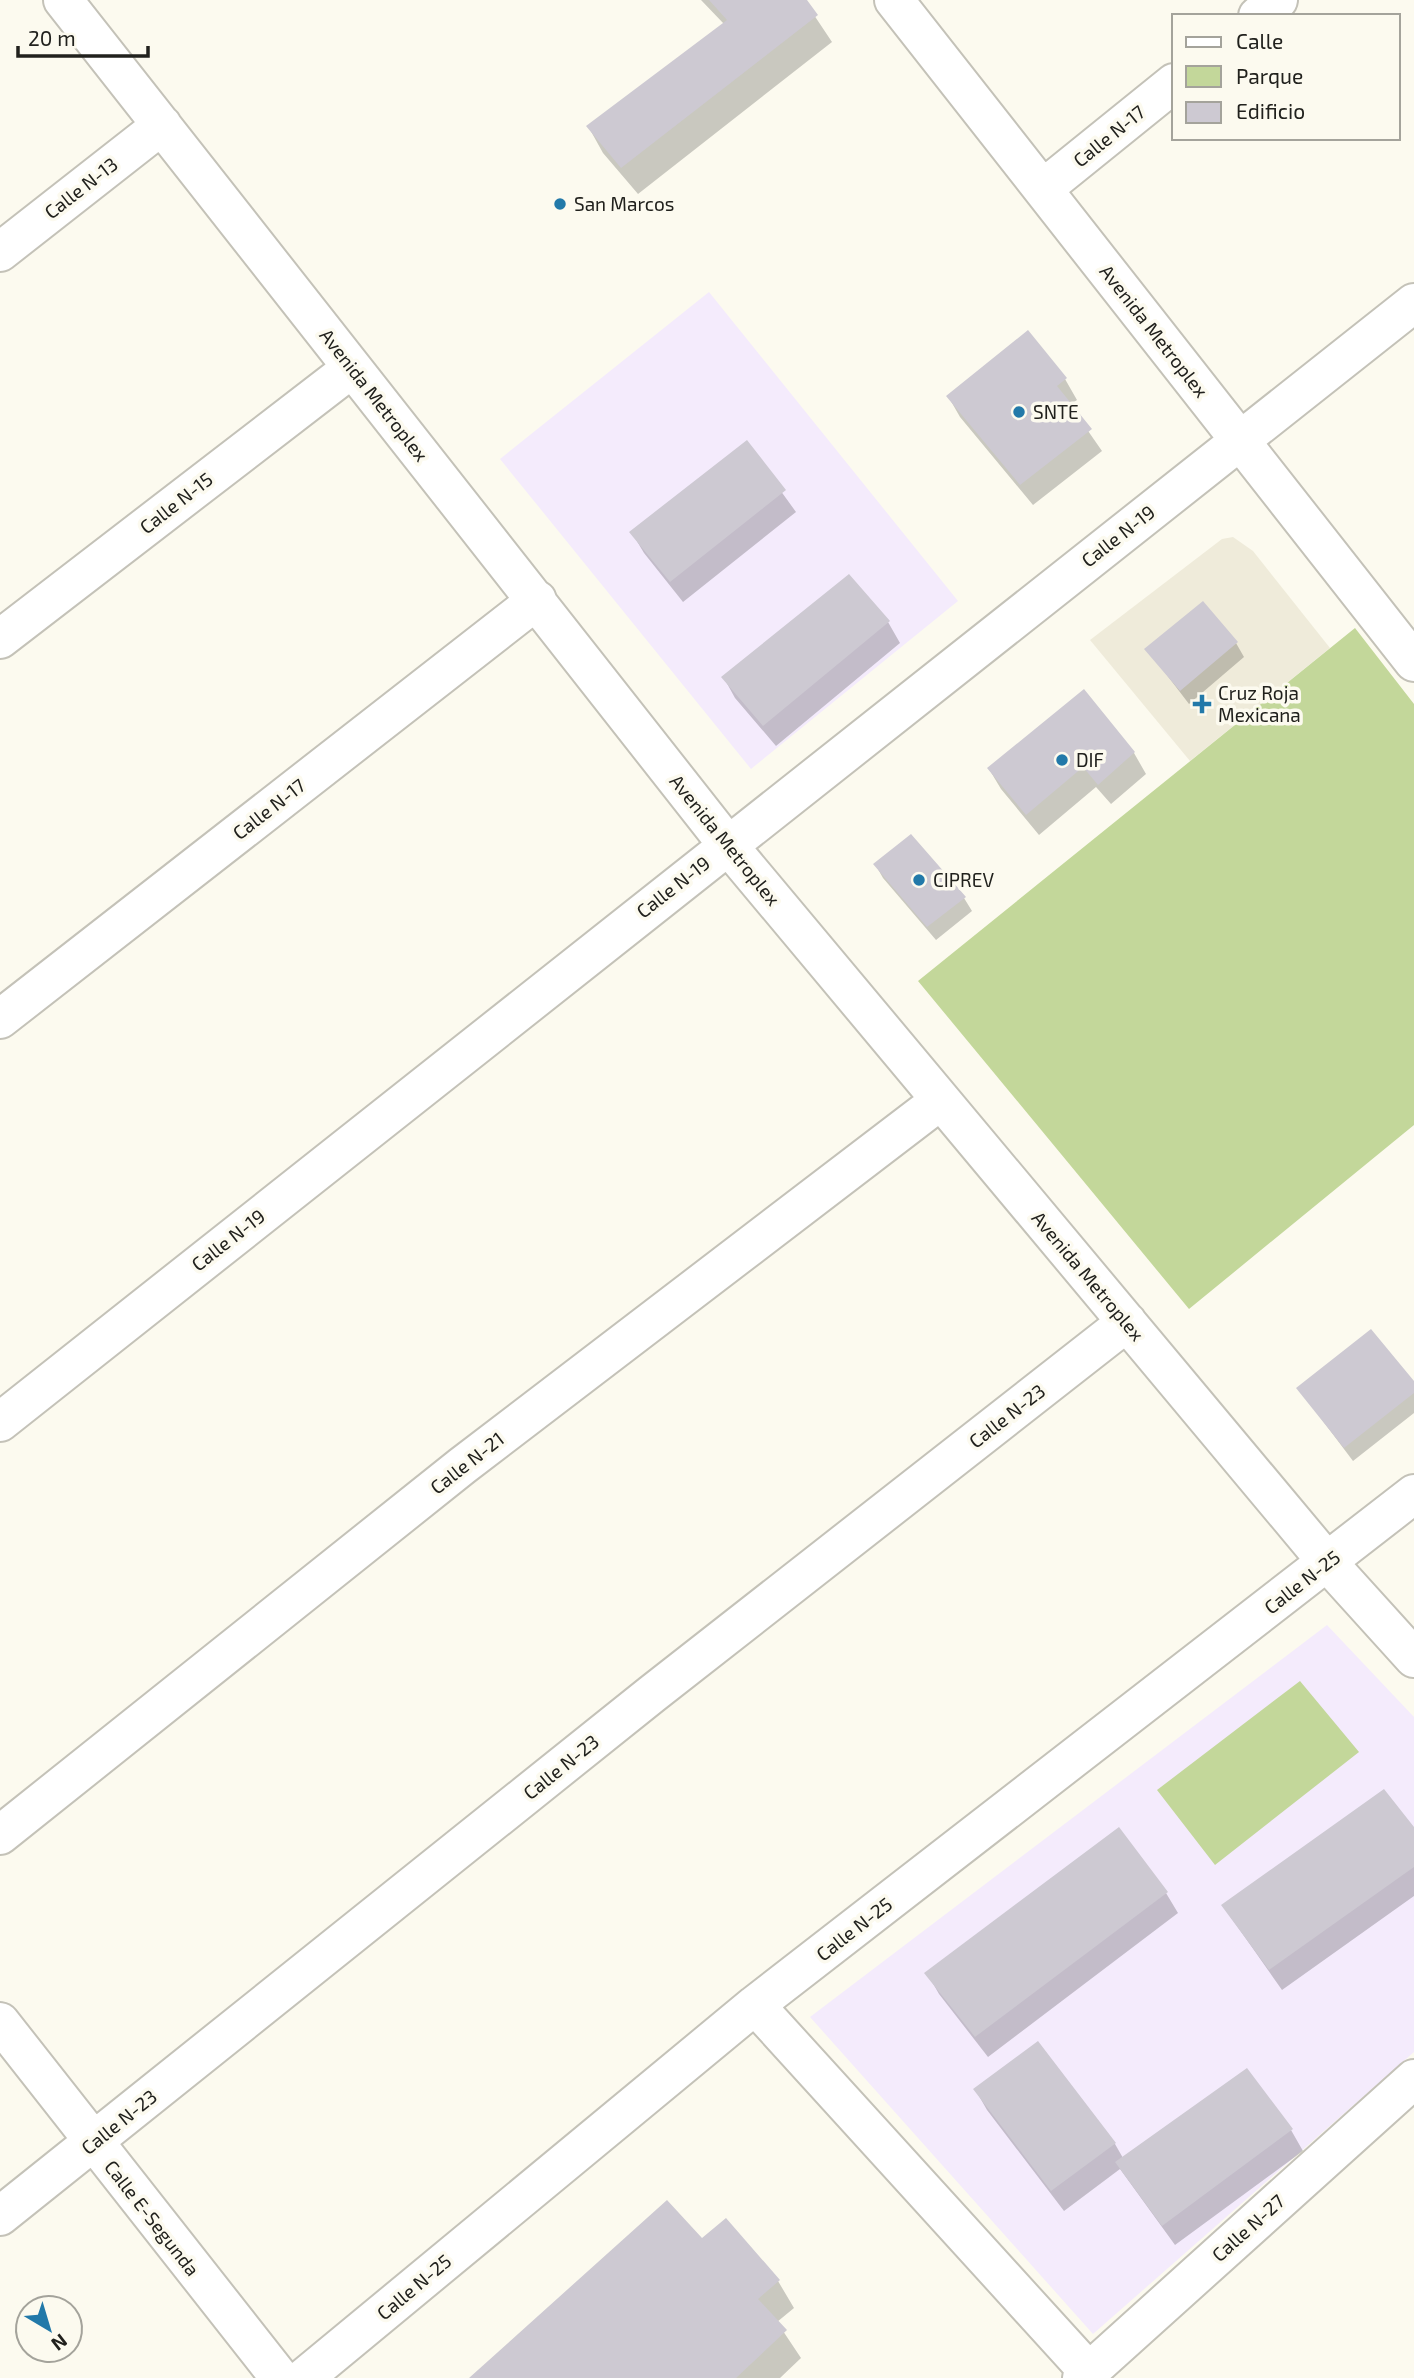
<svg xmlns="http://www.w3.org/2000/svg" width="1414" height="2378" font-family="'Exo 2',sans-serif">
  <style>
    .built { fill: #efebda }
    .education { fill: #f4ebfc }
    .green { fill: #c3d79a }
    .shadow { fill: #0003 }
    .building { fill: #cdc9d2 }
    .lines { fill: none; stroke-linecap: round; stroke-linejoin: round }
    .minor-casing { stroke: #c4c2b8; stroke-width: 42 }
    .minor { stroke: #fff; stroke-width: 38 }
    .poi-dot { fill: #2279a9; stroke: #fcfaef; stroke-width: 2.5 }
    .labels { text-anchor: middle; stroke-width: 7; stroke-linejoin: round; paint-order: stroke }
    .street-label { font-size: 19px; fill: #21211d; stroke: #fcfaef }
    .poi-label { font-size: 19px; fill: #21211d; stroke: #fcfaef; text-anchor: start }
  </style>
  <rect width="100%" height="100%" fill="#fcfaef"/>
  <path class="built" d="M1233,537L1253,551L1330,648L1190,761L1090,640L1222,539Z"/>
  <path class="education" d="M709,292L958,601L751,769L500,459Z
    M1327,1625L1414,1717V2052L1093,2334L810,2017Z"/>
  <path class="green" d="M1355,628L1414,704V1125L1189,1309L918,981Z
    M1300,1681L1359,1752L1215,1865L1157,1790Z"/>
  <path class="shadow" d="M701,0H804L832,42L638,194L603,153L588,126L724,24Z
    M1065,379L1077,400L1070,405L1102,451L1033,505L960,417L948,396Z
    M746,443L796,512L683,602L644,553L632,533Z
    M888,622L900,643L776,746L735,698L724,678Z
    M1236,643L1244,657L1189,704L1147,649Z
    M1083,692L1134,753L1146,774L1111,804L1096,787L1039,835L1001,789L989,769Z
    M875,864L964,898L972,911L936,940L883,878Z
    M1414,1383V1413L1353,1461L1298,1388Z
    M1414,1830V1896L1282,1990L1223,1906Z
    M1166,1893L1178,1913L988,2057L939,1994L927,1973Z
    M975,2089L1115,2144L1123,2158L1291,2130L1303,2151L1175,2245L1120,2169L1064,2211L987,2110Z
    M702,2241L778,2281L794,2308L777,2322L801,2358L780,2378H472Z"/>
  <path class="building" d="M709,0H807L818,15L621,168L586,126L727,20Z
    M1028,330L1067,378L1057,386L1092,429L1020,485L946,396Z
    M747,440L786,490L670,582L629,532Z
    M849,574L890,621L763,726L721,677Z
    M1203,601L1238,642L1180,691L1144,649Z
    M1084,689L1135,752L1098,785L1083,767L1026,815L987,768Z
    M911,834L966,897L927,927L873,864Z
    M1371,1329L1414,1381V1393L1344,1448L1296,1388Z
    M1384,1789L1414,1827V1867L1269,1970L1221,1905Z
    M1119,1827L1168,1892L975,2037L924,1973Z
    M1038,2041L1116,2143L1051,2191L973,2089Z
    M1247,2068L1293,2129L1162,2226L1115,2162Z
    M667,2200L702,2238L726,2218L780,2280L758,2299L787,2330L736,2378H469Z"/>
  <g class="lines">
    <defs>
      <path id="minor" d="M63,0L727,844L1328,1563L1414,1658
        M894,0L1414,662
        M1258,16L1278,0
        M1044,188L1174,83
        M0,252L162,125
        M0,639L352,368
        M0,1019L537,600
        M0,1422L1414,303
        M0,1835L462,1466L941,1100
        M755,2005L1089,2372
        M0,2022L280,2378
        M0,2216L652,1694L1127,1322
        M304,2378L755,2005L1414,1494
        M1082,2378L1414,2079"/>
    </defs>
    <use href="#minor" class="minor-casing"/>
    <use href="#minor" class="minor"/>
  </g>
  <g class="poi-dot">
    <circle cx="560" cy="204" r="7"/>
    <circle cx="1019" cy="412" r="7"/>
    <path d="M1198.5 693.5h7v7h7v7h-7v7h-7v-7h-7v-7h7z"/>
    <circle cx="1062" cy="760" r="7"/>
    <circle cx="919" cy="880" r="7"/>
  </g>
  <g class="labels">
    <g class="street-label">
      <text transform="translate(1109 136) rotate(-39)" y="7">Calle N-17</text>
      <text transform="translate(81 188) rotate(-38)" y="7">Calle N-13</text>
      <text transform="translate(1154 331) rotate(52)" y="7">Avenida Metroplex</text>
      <text transform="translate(374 395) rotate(52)" y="7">Avenida Metroplex</text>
      <text transform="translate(176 503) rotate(-38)" y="7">Calle N-15</text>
      <text transform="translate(1118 536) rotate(-38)" y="7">Calle N-19</text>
      <text transform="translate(269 809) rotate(-38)" y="7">Calle N-17</text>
      <text transform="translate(725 840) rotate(51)" y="7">Avenida Metroplex</text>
      <text transform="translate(673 887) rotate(-38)" y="7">Calle N-19</text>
      <text transform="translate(228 1240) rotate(-38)" y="7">Calle N-19</text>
      <text transform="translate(1088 1276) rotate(50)" y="7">Avenida Metroplex</text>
      <text transform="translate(1007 1416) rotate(-38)" y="7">Calle N-23</text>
      <text transform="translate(467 1463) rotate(-38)" y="7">Calle N-21</text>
      <text transform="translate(1302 1582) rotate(-38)" y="7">Calle N-25</text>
      <text transform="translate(561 1767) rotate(-39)" y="7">Calle N-23</text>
      <text transform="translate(854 1929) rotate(-38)" y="7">Calle N-25</text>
      <text transform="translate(119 2122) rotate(-39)" y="7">Calle N-23</text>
      <text transform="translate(152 2218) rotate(52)" y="7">Calle E-Segunda</text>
      <text transform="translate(1248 2228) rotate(-42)" y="7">Calle N-27</text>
      <text transform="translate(414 2287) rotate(-40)" y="7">Calle N-25</text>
    </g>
    <g class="poi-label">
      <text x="574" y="211">San Marcos</text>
      <text x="1033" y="419">SNTE</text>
      <text x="1218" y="700">Cruz Roja<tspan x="1218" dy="22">Mexicana</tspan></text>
      <text x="1076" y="767">DIF</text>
      <text x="933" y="887">CIPREV</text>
    </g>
  </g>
  <rect x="1172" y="14" width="228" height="126" fill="#fcfaef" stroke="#a4a39b" stroke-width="2"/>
  <rect x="1186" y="37" width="35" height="10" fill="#ffffff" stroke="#a4a39b" stroke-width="2"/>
  <text x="1236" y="49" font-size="21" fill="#21211d">Calle</text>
  <rect x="1186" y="66" width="35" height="21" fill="#c3d79a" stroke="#a4a39b" stroke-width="2"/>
  <text x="1236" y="84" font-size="21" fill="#21211d">Parque</text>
  <rect x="1186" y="102" width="35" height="21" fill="#cdc9d2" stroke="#a4a39b" stroke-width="2"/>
  <text x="1236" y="119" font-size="21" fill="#21211d">Edificio</text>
  <g transform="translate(49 2329) rotate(142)"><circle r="33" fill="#fcfaef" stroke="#a4a39b" stroke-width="2"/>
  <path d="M0-5L12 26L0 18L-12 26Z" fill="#2279a9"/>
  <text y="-10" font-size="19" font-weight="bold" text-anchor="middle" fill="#21211d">N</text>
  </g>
  <path d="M18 46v10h130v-10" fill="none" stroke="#21211d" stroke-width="3.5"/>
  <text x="28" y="46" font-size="21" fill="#21211d" stroke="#fcfaef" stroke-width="5" paint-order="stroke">20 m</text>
</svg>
